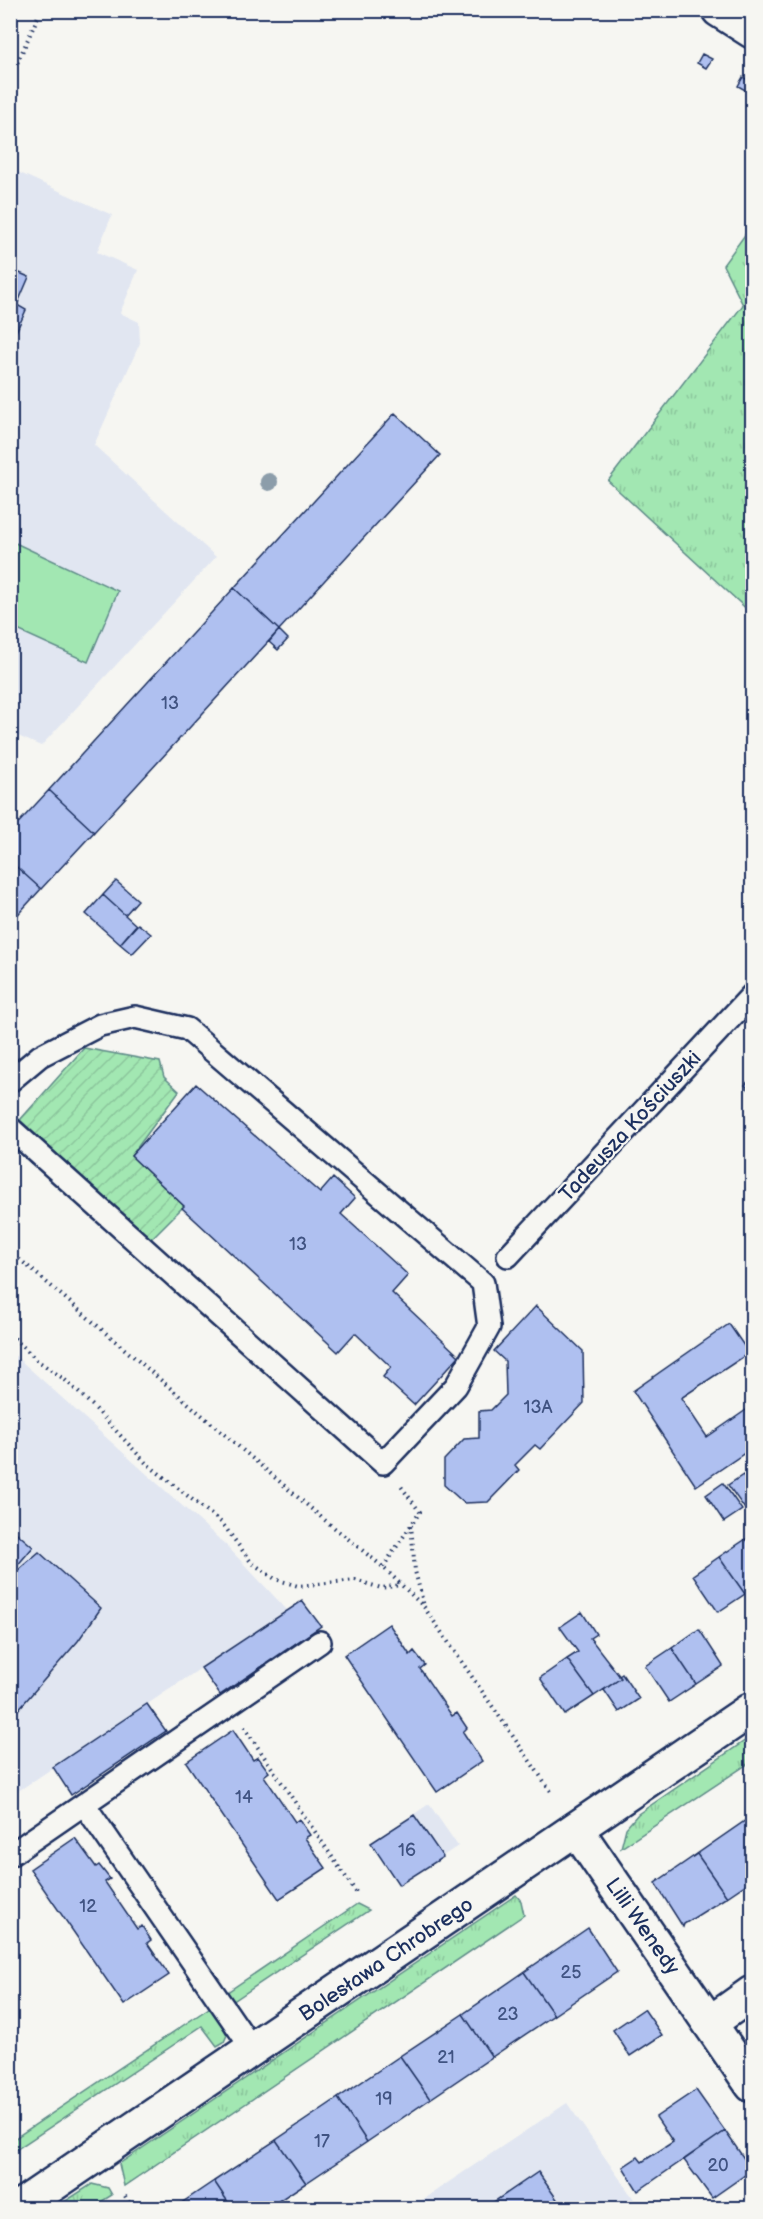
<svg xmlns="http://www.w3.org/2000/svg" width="763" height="2219" font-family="'Balsamiq Sans',sans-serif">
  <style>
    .built { fill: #e1e6f1 }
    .grass { fill: url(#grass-tufts); stroke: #5e8b88; stroke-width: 1.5 }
    .garden { fill: url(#garden-furrows); stroke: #5e8b88; stroke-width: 1.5 }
    .pitch { fill: #a2e7b2; stroke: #5e8b88; stroke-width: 1.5 }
    .building { fill: #afc0f0; stroke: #1b2f5e; stroke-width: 1.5 }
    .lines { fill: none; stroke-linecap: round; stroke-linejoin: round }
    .service-casing { stroke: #1b2f5e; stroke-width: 26 }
    .minor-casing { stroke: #1b2f5e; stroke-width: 38 }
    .tertiary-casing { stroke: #1b2f5e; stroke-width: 38 }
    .path { stroke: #1b2f5e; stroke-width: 4; stroke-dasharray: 1.5 4.5; stroke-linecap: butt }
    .service { stroke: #f6f6f2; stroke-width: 21 }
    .minor { stroke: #f6f6f2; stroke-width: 33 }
    .tertiary { stroke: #f6f6f2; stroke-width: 33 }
    .tree { fill: #8c9daa }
    .labels { text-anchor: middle; stroke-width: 4.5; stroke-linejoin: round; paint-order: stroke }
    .number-label { font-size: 18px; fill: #405382 }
    .street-label { font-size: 21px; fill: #1b2f5e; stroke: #f6f6f2 }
  </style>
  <defs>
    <pattern id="grass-tufts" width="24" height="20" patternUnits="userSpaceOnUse" patternTransform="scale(1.5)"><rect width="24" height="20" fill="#a2e7b2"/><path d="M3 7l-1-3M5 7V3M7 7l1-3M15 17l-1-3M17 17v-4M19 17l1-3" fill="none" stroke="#8bc69c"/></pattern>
    <pattern id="garden-furrows" width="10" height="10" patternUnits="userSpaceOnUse" patternTransform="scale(1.5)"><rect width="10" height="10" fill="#a2e7b2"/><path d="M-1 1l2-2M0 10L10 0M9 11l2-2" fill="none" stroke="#8bc69c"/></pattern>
  </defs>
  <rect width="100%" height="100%" fill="#f6f6f2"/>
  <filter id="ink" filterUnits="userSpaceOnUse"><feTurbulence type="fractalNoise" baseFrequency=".0167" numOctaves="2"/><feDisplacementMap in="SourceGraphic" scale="12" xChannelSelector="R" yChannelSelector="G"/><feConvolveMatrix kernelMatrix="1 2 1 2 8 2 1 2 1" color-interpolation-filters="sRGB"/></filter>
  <g filter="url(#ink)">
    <path class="built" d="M11,169L112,215L97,252L138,270L120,313L139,322L140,343L94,445L216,557L41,746L11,733Z
      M11,1352L227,1546L287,1610L11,1796Z
      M429,1804L458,1846L399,1885L371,1843Z
      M567,2103L640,2208H410Z"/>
    <path class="grass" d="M752,225V614L608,481L743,305L723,265Z
      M752,1736V1761L621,1848L626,1828L638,1814Z
      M516,1895L521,1901L524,1915L124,2186L119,2164Z
      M357,1904L369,1910L232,2002L226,1993Z
      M212,2006L227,2035L224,2042L217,2046L202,2026L11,2153V2141Z
      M92,2184L108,2188L112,2195L91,2208H55Z"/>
    <path class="garden" d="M84,1048L160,1062L164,1077L179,1091L131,1156L184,1206L150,1240L20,1120Z"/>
    <path class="pitch" d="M11,541L118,591L88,662L11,627Z"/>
    <path class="building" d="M702,54L712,59L706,68L697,63Z
      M743,77L752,83L747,91L738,86Z
      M10,269L29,277L17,305L26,310L10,345Z
      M395,413L440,455L279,630L234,588Z
      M234,588L279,630L94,832L49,790Z
      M279,630L288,639L278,650L269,642Z
      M49,790L94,832L41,889L10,861V832Z
      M10,861L41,889L10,923Z
      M116,881L138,900L125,915L103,895Z
      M103,895L136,925L120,944L86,914Z
      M138,924L151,934L132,954L120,944Z
      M752,1077V1093L745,1085Z
      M196,1084L320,1193L333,1178L355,1198L341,1214L408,1275L392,1293L459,1356L414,1405L383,1377L391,1367L355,1333L338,1352L182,1208L184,1206L131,1156Z
      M536,1306L583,1351L584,1403L540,1449L535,1445L515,1465L519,1470L488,1502L464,1503L444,1485V1460L464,1439L479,1438V1411L491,1410L506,1395L505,1361L494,1351Z
      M729,1324L749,1353L681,1398L707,1437L749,1408L752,1413V1448L696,1486L633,1391Z
      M743,1475L752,1488V1519L728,1485Z
      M723,1483L742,1510L724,1522L706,1495Z
      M10,1527L33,1547L10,1574Z
      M746,1539L752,1547V1589L745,1594L719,1557Z
      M39,1552L101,1608L78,1641L10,1719V1577Z
      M719,1557L745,1594L718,1612L693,1575Z
      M302,1601L321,1626L220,1695L201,1668Z
      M582,1612L596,1634L590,1638L621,1678L594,1696L567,1659L578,1652L560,1627Z
      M389,1624L410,1655L414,1651L425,1665L420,1669L452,1716L457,1713L467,1728L463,1732L482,1761L437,1792L344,1655Z
      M699,1629L723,1666L696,1684L672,1648Z
      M672,1648L696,1684L669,1702L645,1666Z
      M567,1659L594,1696L565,1715L540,1678Z
      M622,1674L639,1699L619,1712L604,1690L621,1678L619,1676Z
      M147,1704L166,1731L71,1795L53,1767Z
      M233,1730L253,1760L258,1757L269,1772L264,1776L295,1822L299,1819L310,1835L305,1838L326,1868L279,1899L186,1762Z
      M414,1815L443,1857L399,1885L371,1843Z
      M752,1816V1880L727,1897L697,1854Z
      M75,1838L96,1867L99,1865L110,1879L105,1882L137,1929L142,1926L151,1940L147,1943L169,1975L124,2005L30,1869Z
      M697,1854L727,1897L684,1924L683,1927L655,1883Z
      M588,1928L617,1972L554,2015L524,1972Z
      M524,1972L554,2015L492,2057L463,2014Z
      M644,2009L662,2035L630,2056L613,2030Z
      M463,2014L492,2057L430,2099L400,2056Z
      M400,2056L430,2099L367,2142L338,2098Z
      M696,2090L725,2131L638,2191L623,2167L638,2157L642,2162L673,2142L656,2117Z
      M338,2098L367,2142L306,2183L276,2140Z
      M725,2131L752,2170L712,2198L684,2160Z
      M276,2140L306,2183L268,2208H232L214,2181Z
      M538,2172L563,2208H485Z
      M214,2181L232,2208H174Z"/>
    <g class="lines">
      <defs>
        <path id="service" d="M10,1081L40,1056L100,1025L135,1017L187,1029L483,1283L489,1327L456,1386L383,1463L10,1128
          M508,1256L752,995
          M84,1804L253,2050
          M10,1855L320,1642"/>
        <path id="minor" d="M576,1829L752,2085
          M710,2023L752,1993"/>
        <path id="tertiary" d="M719,10L752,31
          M18,2208L752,1709"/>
      </defs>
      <use href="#service" class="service-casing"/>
      <use href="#minor" class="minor-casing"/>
      <use href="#tertiary" class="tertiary-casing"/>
      <path class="path" d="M10,79L41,10
        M10,1251L321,1517L383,1567L424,1607L552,1793
        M10,1334L38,1361L64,1379L94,1407L146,1463L222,1523L251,1562L275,1579L298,1586L355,1580L381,1588L401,1585
        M411,1525L415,1571L424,1606
        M383,1567L420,1512L400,1485
        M244,1727L358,1895
        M125,2196L133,2208"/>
      <use href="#service" class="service"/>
      <use href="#minor" class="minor"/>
      <use href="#tertiary" class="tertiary"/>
    </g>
    <circle class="tree" cx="269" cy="482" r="9"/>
  </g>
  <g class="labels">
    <g class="number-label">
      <text x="170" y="709">13</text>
      <text x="298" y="1250">13</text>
      <text x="538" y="1413">13A</text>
      <text x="244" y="1803">14</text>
      <text x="407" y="1856">16</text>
      <text x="88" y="1912">12</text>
      <text x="571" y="1978">25</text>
      <text x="508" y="2020">23</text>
      <text x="446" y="2063">21</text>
      <text x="384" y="2105">19</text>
      <text x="322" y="2147">17</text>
      <text x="718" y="2171">20</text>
    </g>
    <g class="street-label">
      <text transform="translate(630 1126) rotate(-47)" y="7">Tadeusza Kościuszki</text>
      <text transform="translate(643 1926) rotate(55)" y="7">Lilli Wenedy</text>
      <text transform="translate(386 1959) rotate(-34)" y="7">Bolesława Chrobrego</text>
    </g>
  </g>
  <rect width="763" height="2219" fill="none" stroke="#f6f6f2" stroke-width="36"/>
  <rect x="18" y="18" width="727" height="2183" fill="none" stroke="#1b2f5e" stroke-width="2" filter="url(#ink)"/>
</svg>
